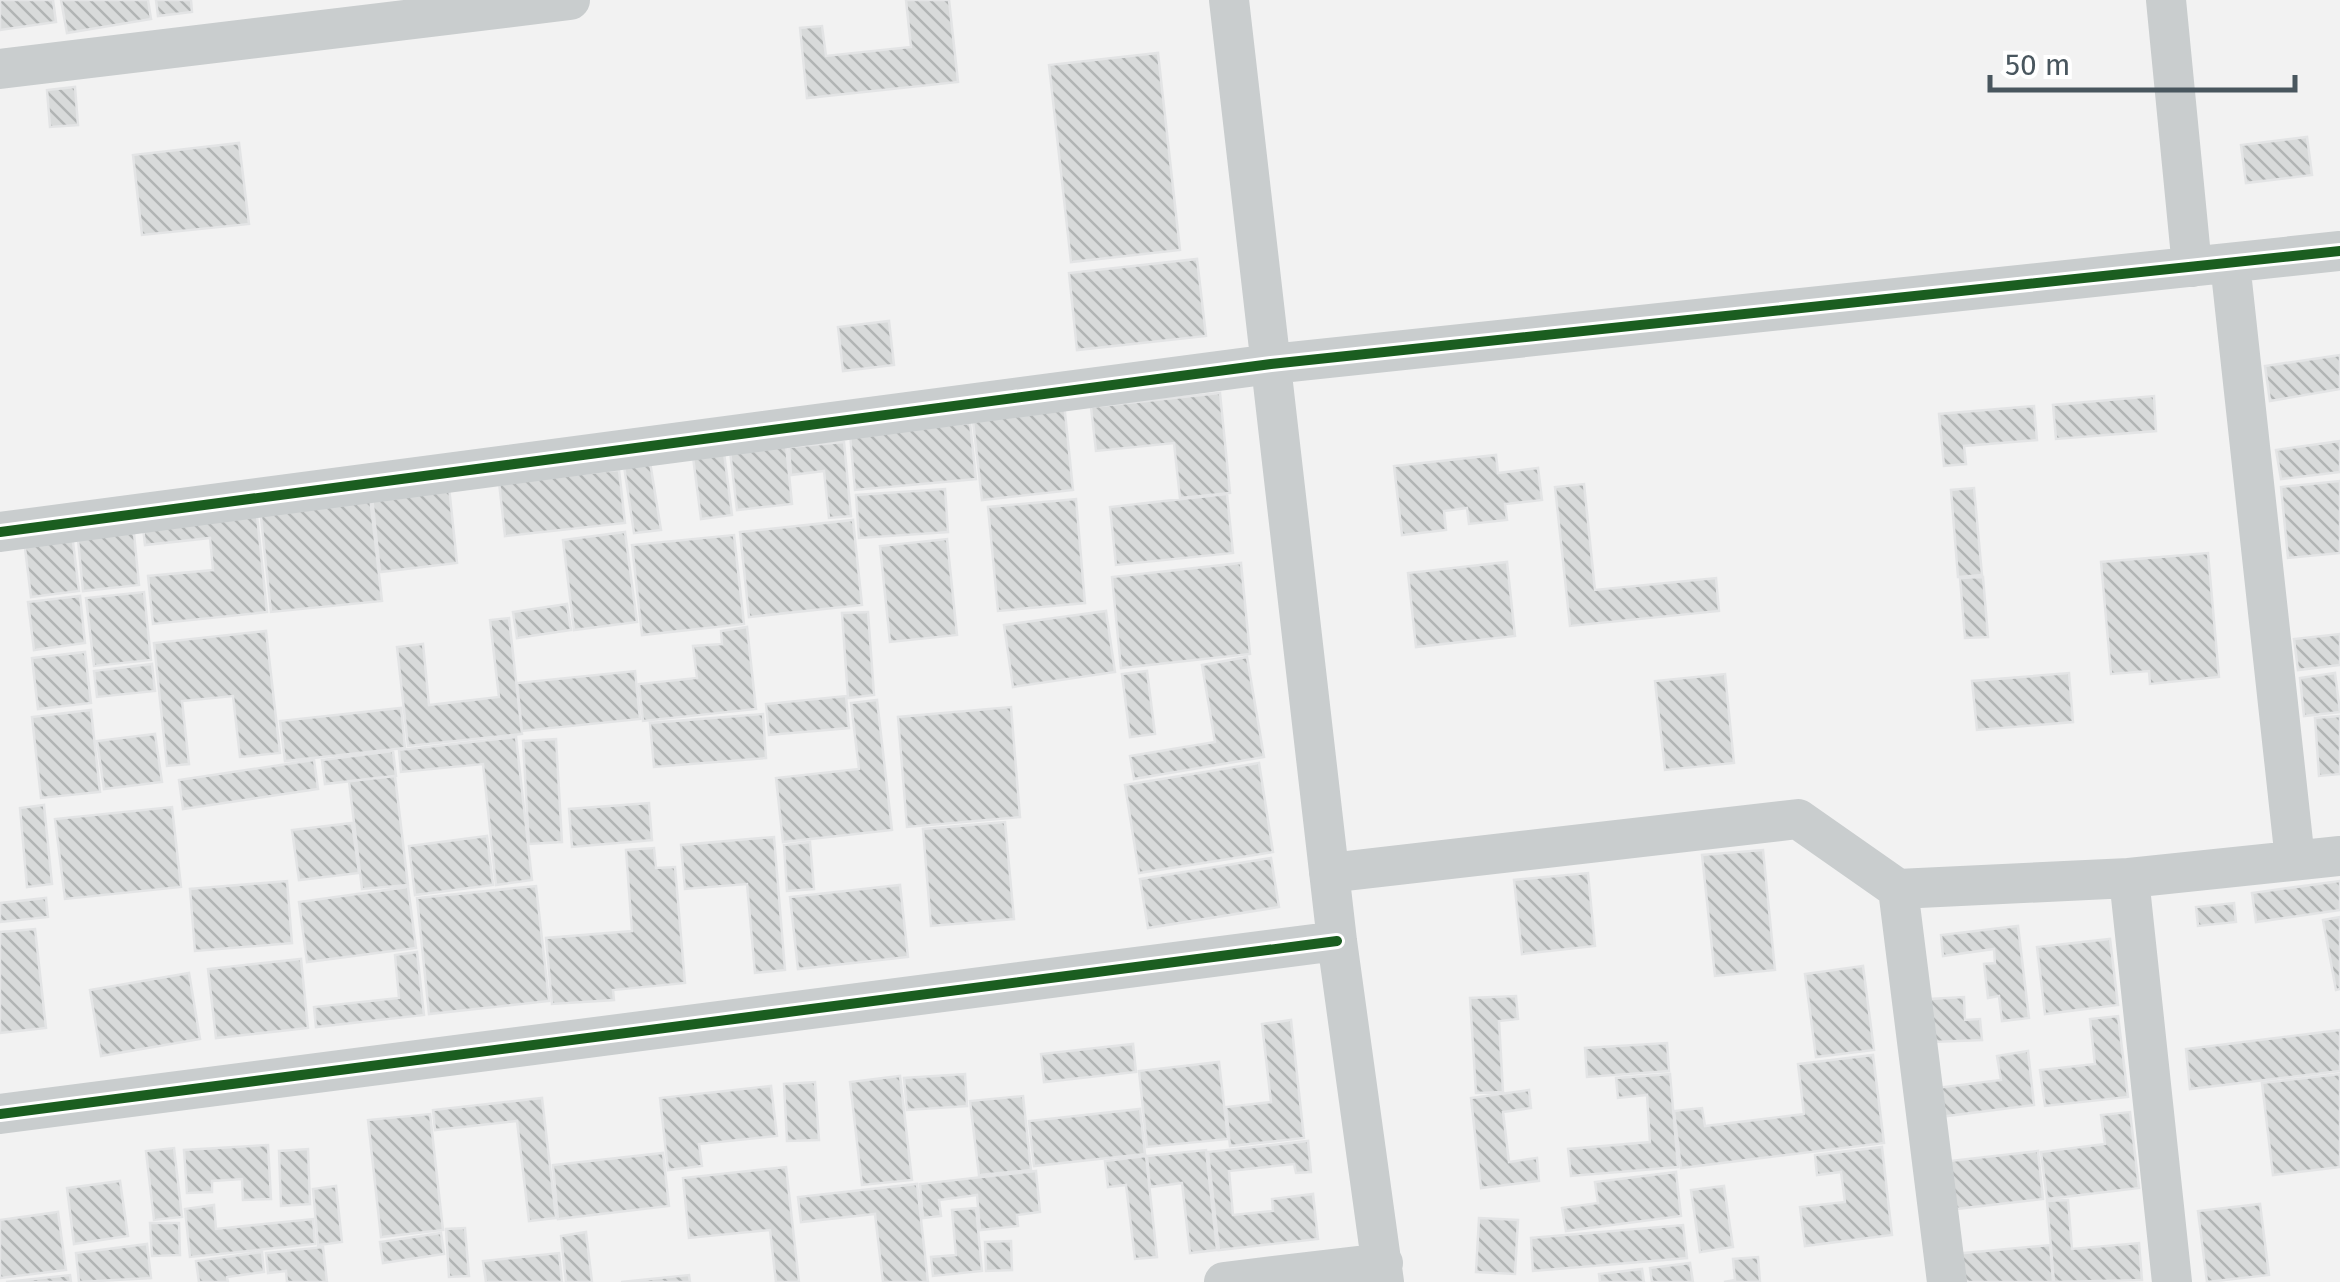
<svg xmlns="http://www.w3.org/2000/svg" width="2340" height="1282" font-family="'Fira Sans',sans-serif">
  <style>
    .building { fill: url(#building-back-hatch); stroke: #e3e4e5; stroke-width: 2.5 }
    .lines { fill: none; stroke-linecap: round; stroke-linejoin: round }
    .street { stroke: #c9cdce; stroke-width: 40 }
    .cycleway-casing { stroke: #fff; stroke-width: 16 }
    .cycleway { stroke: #1b5e20; stroke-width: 10 }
  </style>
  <defs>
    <pattern id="building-back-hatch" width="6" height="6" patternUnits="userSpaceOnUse" patternTransform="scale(2.5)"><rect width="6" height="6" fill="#d8dada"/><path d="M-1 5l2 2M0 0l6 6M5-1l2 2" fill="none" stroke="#b1b4b4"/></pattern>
  </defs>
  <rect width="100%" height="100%" fill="#f2f2f2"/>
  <path class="building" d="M0,0H53L56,22L0,30Z
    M61,0H148L151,19L67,33Z
    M156,0H191L192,12L158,16Z
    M906,0H949L958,82L807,98L800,28L822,26L826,56L911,47Z
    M1158,53L1180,250L1071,262L1049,65Z
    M75,87L78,125L50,127L47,90Z
    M2307,137L2312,175L2246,183L2241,145Z
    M239,143L249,224L142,235L133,155Z
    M1197,259L1206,336L1077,350L1069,273Z
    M889,321L894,365L843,371L838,327Z
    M2340,355V389L2270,401L2265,366Z
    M1220,393L1230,493L1180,498L1174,443L1096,451L1091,407Z
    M2154,396L2156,431L2056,439L2053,405Z
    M1064,403L1073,490L982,500L972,412Z
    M2034,406L2037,440L1964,446L1966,464L1944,466L1939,414Z
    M970,423L976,479L855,490L850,434Z
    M2340,441V472L2281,479L2276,450Z
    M844,442L851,516L829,518L824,471L791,475L789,447Z
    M723,445L732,515L701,519L692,449Z
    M786,445L792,504L737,510L730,451Z
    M1496,455L1498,473L1538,468L1542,500L1505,504L1507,520L1469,524L1467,508L1444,511L1446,530L1402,535L1394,466Z
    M650,462L661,530L634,533L624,466Z
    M619,470L625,523L505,536L499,482Z
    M2340,481V553L2288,558L2281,487Z
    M1584,484L1595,590L1716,578L1719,611L1570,626L1555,487Z
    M449,487L457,563L380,572L372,496Z
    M1974,488L1982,575L1958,577L1951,490Z
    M945,489L948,532L859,538L856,495Z
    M1227,494L1233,553L1116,565L1110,507Z
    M370,497L382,601L271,612L260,508Z
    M1076,499L1085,603L998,611L988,507Z
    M256,506L267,612L153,624L148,576L213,570L210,538L145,545L142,518Z
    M853,520L862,605L749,617L740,532Z
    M133,523L139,585L83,591L77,529Z
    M625,532L637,622L574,630L563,540Z
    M72,534L79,591L31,597L24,540Z
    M734,535L744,624L642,635L632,545Z
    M947,539L957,635L890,642L880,546Z
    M2208,553L2219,677L2150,684L2149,671L2111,674L2101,562Z
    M1507,562L1515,636L1416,647L1408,573Z
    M1241,563L1250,654L1121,668L1112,577Z
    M1983,577L1988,637L1965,638L1960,578Z
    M144,592L151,660L94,666L86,598Z
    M80,596L85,643L34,650L28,602Z
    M567,604L571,630L517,638L513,612Z
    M1106,611L1115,672L1013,687L1004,625Z
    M868,612L874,695L848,698L842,613Z
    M509,618L522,734L408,746L397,647L423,644L429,705L499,697L490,620Z
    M747,627L756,709L643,721L639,684L697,678L693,646L722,644L721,631Z
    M266,631L280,753L240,757L233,696L182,701L189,764L167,766L154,643Z
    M2340,634V665L2298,670L2294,639Z
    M85,652L91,703L38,709L32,658Z
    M1247,657L1264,757L1134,779L1130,756L1215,742L1202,665Z
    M152,664L155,691L97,697L94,671Z
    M635,671L640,719L522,731L517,683Z
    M1147,671L1155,734L1130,737L1122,674Z
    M2069,673L2073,722L1977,730L1972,681Z
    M2335,673L2340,712L2304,716L2300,678Z
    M1725,674L1734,763L1665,770L1655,681Z
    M846,696L849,728L769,735L766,704Z
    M877,700L892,830L783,842L776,778L859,769L851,703Z
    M1011,707L1020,817L907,827L898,717Z
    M401,708L405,748L285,761L280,721Z
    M91,710L100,792L41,798L32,717Z
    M763,714L766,758L654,767L650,723Z
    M2340,716V774L2319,776L2315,718Z
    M155,734L162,782L104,789L97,741Z
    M516,737L532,880L496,885L483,764L401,772L399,750Z
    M556,739L562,842L529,844L523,741Z
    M393,751L396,776L325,784L322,760Z
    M314,760L318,789L183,809L179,780Z
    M1259,763L1273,852L1139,873L1125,785Z
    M395,776L408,885L362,889L349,781Z
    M649,803L652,840L572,847L569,809Z
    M44,805L52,884L27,887L20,808Z
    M172,807L181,887L65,899L55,819Z
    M1005,822L1014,919L931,926L923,829Z
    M352,823L359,873L299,880L292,830Z
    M487,836L493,885L415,895L409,846Z
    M774,837L785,970L755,973L747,884L685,889L681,845Z
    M810,842L814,889L787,891L784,845Z
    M654,848L656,868L675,867L685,983L613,990L614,1000L552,1004L546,938L632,931L626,850Z
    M1763,850L1775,970L1715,976L1702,855Z
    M1271,858L1279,907L1148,928L1140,879Z
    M1588,873L1595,946L1522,954L1514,880Z
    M287,881L292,943L195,951L190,889Z
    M2340,881V910L2256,922L2252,893Z
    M900,885L908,957L798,969L790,897Z
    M536,886L549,1001L429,1014L417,898Z
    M408,887L416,948L307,962L299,902Z
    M46,898L48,917L0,922V903Z
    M2234,903L2236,922L2198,926L2196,907Z
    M2340,917V989L2336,990L2323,920Z
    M2018,926L2029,1018L2002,1021L1999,996L1988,998L1984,964L1995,963L1994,949L1943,956L1941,935Z
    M35,929L46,1028L0,1033V932Z
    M2110,939L2118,1005L2045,1014L2037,947Z
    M417,952L424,1015L316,1027L314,1007L399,998L395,955Z
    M301,959L308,1028L216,1038L208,969Z
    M1863,966L1874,1050L1816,1057L1805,974Z
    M189,973L200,1039L101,1056L90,990Z
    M1516,996L1518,1019L1499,1021L1503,1092L1476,1093L1470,998Z
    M1964,997L1965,1020L1980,1019L1982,1040L1932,1042L1930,999Z
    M2118,1016L2128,1097L2045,1106L2040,1070L2095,1064L2090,1019Z
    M1291,1020L1304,1138L1230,1146L1226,1107L1271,1102L1262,1024Z
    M2340,1030V1071L2190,1089L2186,1049Z
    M1667,1043L1669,1071L1587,1077L1585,1048Z
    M1133,1044L1136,1072L1044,1082L1041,1054Z
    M2028,1051L2034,1105L1939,1117L1936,1088L2001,1080L1997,1056Z
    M1873,1055L1884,1143L1681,1168L1674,1111L1702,1108L1705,1126L1804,1114L1798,1064Z
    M1219,1062L1228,1139L1147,1147L1139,1071Z
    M965,1074L967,1106L907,1110L904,1078Z
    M1670,1074L1678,1167L1571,1176L1568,1149L1650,1142L1647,1095L1618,1098L1616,1078Z
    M2340,1074V1167L2273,1175L2262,1083Z
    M900,1076L912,1180L862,1185L850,1082Z
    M815,1082L819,1140L787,1141L784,1084Z
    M771,1086L777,1136L699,1144L702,1166L668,1170L660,1098Z
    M1529,1090L1531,1108L1503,1112L1509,1162L1537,1158L1539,1181L1481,1188L1471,1098Z
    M1023,1096L1031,1170L979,1175L970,1101Z
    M542,1098L556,1218L529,1221L517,1121L435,1130L433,1110Z
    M1140,1109L1145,1154L1034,1166L1029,1121Z
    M2130,1112L2139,1188L2047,1199L2041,1152L2105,1144L2101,1115Z
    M430,1114L443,1230L381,1237L368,1120Z
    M1308,1141L1311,1172L1296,1173L1294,1164L1229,1171L1233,1215L1273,1211L1272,1199L1313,1194L1318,1239L1219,1250L1208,1152Z
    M268,1145L271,1199L243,1200L242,1179L212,1181V1192L187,1193L184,1150Z
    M1882,1147L1892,1235L1805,1246L1800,1207L1845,1202L1841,1172L1817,1175L1815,1155Z
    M174,1148L182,1217L154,1220L146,1151Z
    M308,1149L310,1204L281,1206L279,1151Z
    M1206,1150L1217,1250L1190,1253L1182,1183L1150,1187L1147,1156Z
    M2038,1151L2043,1199L1947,1210L1941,1162Z
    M663,1153L669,1206L558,1219L553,1165Z
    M1146,1156L1157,1257L1135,1259L1126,1185L1108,1187L1105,1161Z
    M786,1167L799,1282H776L770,1230L689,1238L683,1178Z
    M1036,1171L1040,1212L1017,1215L1018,1226L980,1230L977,1195L939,1200L941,1216L923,1218L920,1184Z
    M1676,1172L1681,1216L1566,1231L1562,1208L1598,1203L1595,1182Z
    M120,1181L128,1236L74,1244L67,1188Z
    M917,1184L928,1282H883L875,1214L801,1222L798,1197Z
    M336,1186L342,1242L318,1245L313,1189Z
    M1724,1186L1733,1247L1700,1252L1691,1190Z
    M2068,1200L2072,1249L2139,1243L2142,1280L2054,1282L2047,1201Z
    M2260,1204L2269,1275L2207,1282L2198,1211Z
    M214,1205L216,1229L313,1219L315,1244L190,1257L185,1209Z
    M976,1208L982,1271L933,1276L931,1257L956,1255L952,1210Z
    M58,1212L66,1270L0,1278V1220Z
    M1479,1218L1518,1220L1515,1274L1476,1272Z
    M150,1223H179L180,1255L152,1256Z
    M1683,1225L1687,1258L1533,1271L1531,1238Z
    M465,1228L469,1276L449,1277L446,1229Z
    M586,1232L592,1282H566L561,1236Z
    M441,1233L444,1254L383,1263L380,1242Z
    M1011,1241L1012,1270L986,1271L985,1242Z
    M147,1244L151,1278L79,1282L76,1253Z
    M2050,1245L2053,1282H1956L1954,1254Z
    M323,1247L327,1282H287L286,1271L268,1273L266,1253Z
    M262,1252L264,1272L227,1277L228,1282H199L196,1261Z
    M559,1253L562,1282H486L483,1261Z
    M1758,1257L1760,1282H1724L1735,1280L1733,1259Z
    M1690,1263L1693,1282H1652L1650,1268Z
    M1642,1269L1644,1282H1600L1599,1274Z
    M70,1275L71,1282H6Z
    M689,1275L690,1282H621Z"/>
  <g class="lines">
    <path class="street" d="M1229,0L1337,941L1384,1282
      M2166,0L2192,267
      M0,69L570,0
      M2230,263L2295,860
      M0,532L1271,364L2340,251
      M1329,873L1798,819L1898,889L2129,878L2340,856
      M2129,878L2172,1282
      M1898,889L1947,1282
      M0,1114L1337,941
      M1224,1282L1383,1263"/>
    <defs>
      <path id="cycleway" d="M0,532L1271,364L2340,251
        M0,1114L1337,941"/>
    </defs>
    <use href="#cycleway" class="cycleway-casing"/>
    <use href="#cycleway" class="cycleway"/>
  </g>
  <path d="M1990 75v15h305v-15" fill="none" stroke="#49565e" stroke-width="5"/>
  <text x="2005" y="75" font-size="30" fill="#49565e" stroke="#ffffff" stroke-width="8" paint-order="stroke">50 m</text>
</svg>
